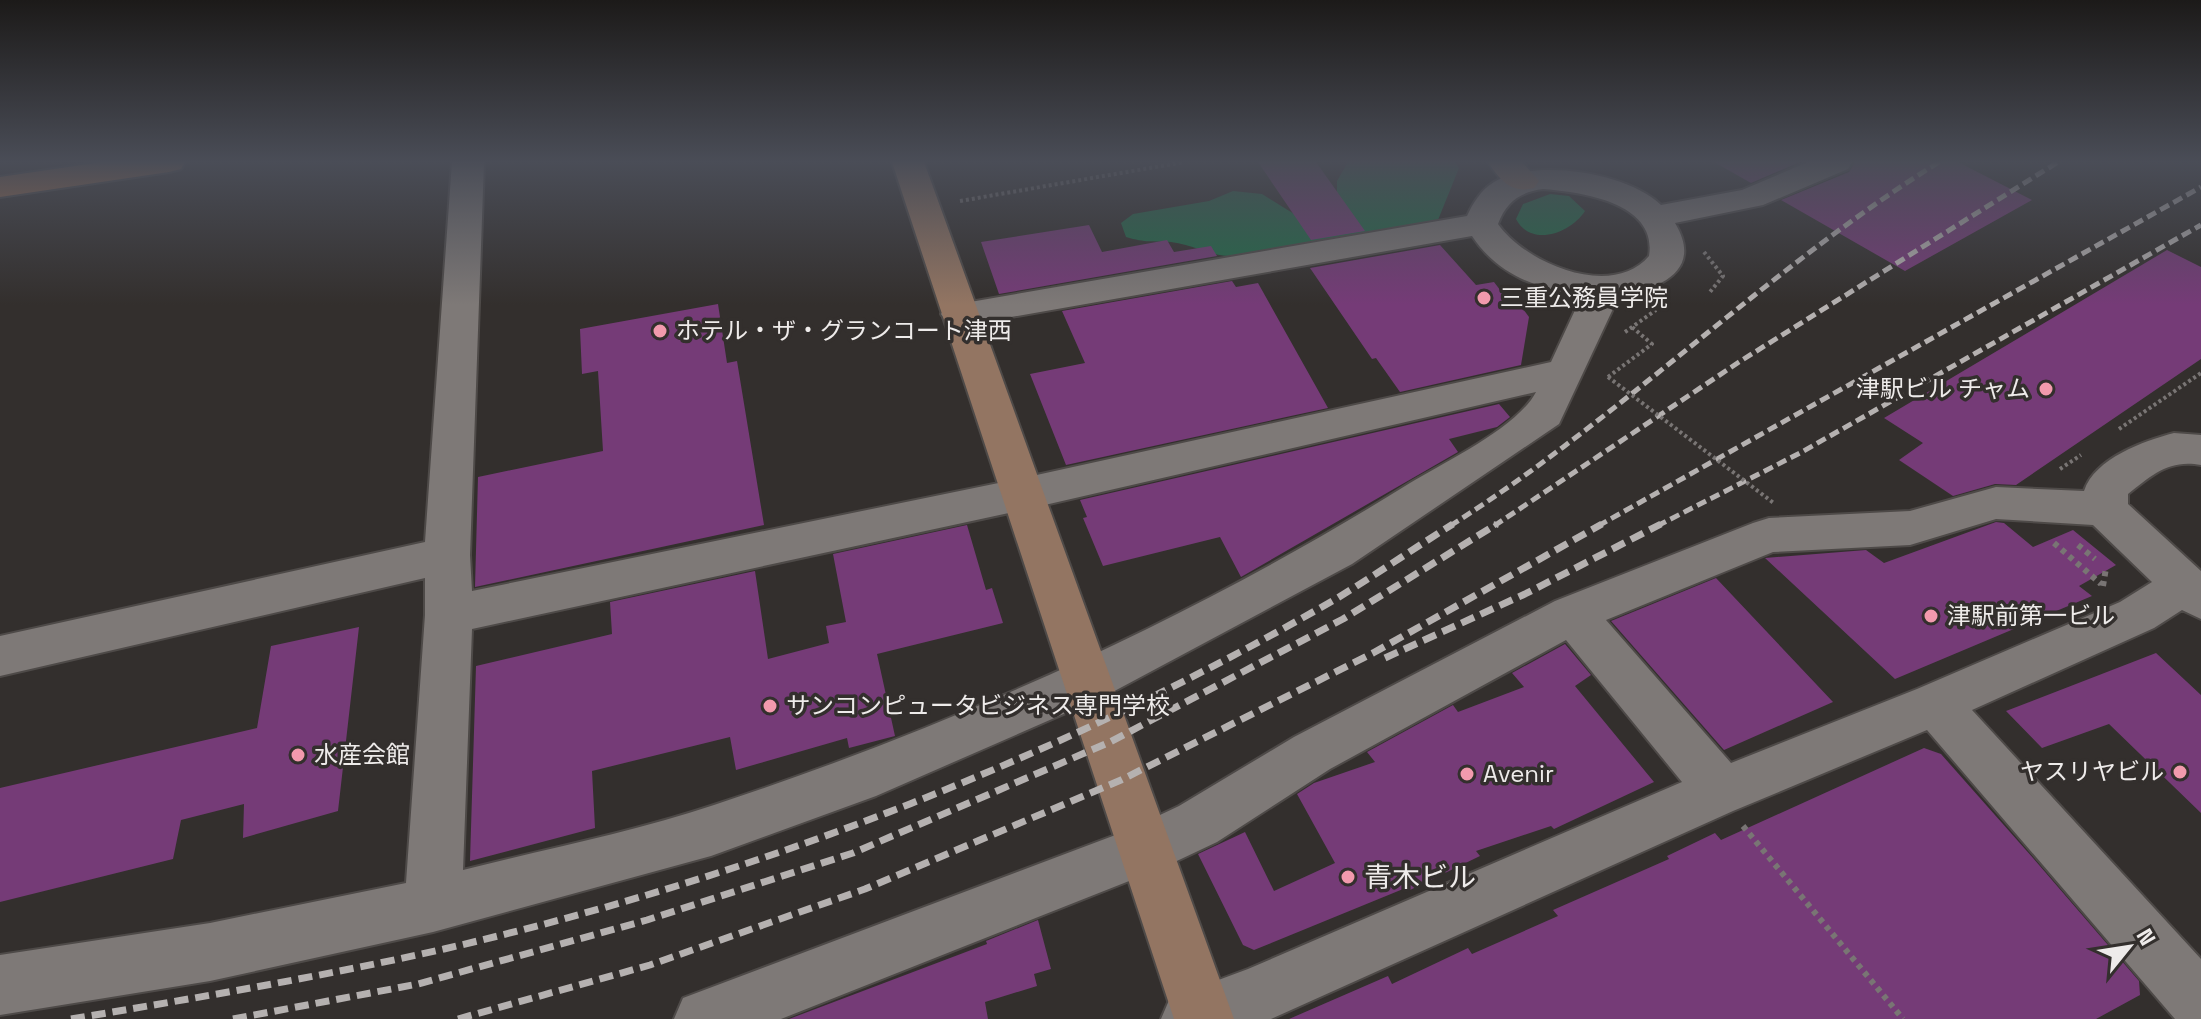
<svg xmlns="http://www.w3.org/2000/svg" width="2201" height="1019" font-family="'Space Grotesk','Noto Sans JP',sans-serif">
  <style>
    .forest { fill: #216a47 }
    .building { fill: #753b77 }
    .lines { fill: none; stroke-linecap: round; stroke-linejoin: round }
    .street-casing { stroke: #4e4a48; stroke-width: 4 }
    .secondary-casing { stroke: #4e4a48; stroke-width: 4 }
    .primary-casing { stroke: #4e4a48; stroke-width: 4 }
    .path-far1 { stroke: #797574; stroke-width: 4; stroke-dasharray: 3 3; stroke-linecap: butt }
    .path { stroke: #797574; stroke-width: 6; stroke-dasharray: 5 5; stroke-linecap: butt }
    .street { fill: #7e7977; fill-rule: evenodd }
    .secondary { fill: #937562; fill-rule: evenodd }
    .primary { fill: #a7714d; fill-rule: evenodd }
    .rail-far1 { stroke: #b5b1b0; stroke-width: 5; stroke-dasharray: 10 5; stroke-linecap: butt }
    .rail { stroke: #b5b1b0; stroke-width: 7; stroke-dasharray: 14 7; stroke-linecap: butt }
    .path-bridge { stroke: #797574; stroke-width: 4; stroke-dasharray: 3 3; stroke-linecap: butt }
    .poi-dot { fill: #f29aad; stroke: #332f2d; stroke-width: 3 }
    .labels { text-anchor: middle; stroke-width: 7; stroke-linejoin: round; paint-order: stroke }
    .poi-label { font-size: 24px; fill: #eeebea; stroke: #332f2d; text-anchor: start }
    .near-poi-label { font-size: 28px; fill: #eeebea; stroke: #332f2d; text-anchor: start }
  </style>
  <rect width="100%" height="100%" fill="#332f2d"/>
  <path class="forest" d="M1348,162H1455L1459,168L1438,220L1228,256C1208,255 1191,244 1171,242C1153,241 1146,243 1126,237L1121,223L1133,214L1209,201L1233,191L1262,194L1299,217L1337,205V181Z
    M1550,194L1569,196L1585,211C1571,233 1531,248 1516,219L1523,204Z"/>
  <path class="building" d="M1258,162H1316L1365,231L1311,240Z
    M1714,162H1800L1751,183Z
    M1855,162H1958L2032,200L1905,271L1781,200L1849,172Z
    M1089,225L1102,252L1167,240L1174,252L1211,246L1217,256L999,294L981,242Z
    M1440,245L1476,285L1494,282L1510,303L1517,301L1529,317L1521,365L1400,392L1376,358L1372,359L1310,268Z
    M2167,250L2201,267V359L2016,485L1995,484L1953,496L1899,460L1923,443L1884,418Z
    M1232,281L1236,287L1258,283L1328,408L1066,465L1030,374L1085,363L1062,311Z
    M718,304L727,363L737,361L764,525L475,587L478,477L603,451L598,371L582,374L580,329Z
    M1499,404L1510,417L1497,427L1449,439L1458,452L1241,577L1220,537L1103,566L1083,518L1087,517L1080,500Z
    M1996,522L2004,523L2033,547L2073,530L2116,565L2079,586L2092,596L1895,679L1765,558L1866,550L1884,563Z
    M967,525L986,590L992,588L1003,623L877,654L895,736L849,748L847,738L736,770L730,737L592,771L595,828L470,861L476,666L612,634L610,602L755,571L768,659L829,643L826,626L846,622L833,554Z
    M1716,578L1833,702L1724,750L1611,621Z
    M359,627L338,811L243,838L244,804L181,820L173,859L0,902V788L257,728L271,646Z
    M1565,644L1591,675L1575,686L1654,782L1554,829L1551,826L1476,851L1480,856L1410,890L1408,887L1254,950L1243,945L1198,854L1245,832L1274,891L1335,863L1297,794L1314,783L1375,762L1367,752L1453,705L1458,712L1524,687L1512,673Z
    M2156,653L2201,695V813L2109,724L2042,748L2006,711Z
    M1924,748L1941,754L2033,858L2139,981L2140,995L2096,1019H1289L1388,976L1392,984L1468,948L1472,954L1558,916L1553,910L1669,859L1667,856L1715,833L1721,840Z
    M1038,920L1051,969L1034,974L1037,986L985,1002L988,1019H789L987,944L986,941Z"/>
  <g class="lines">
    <defs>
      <path id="street" d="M452,162H484L470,555L472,591L1023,478L1551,362L1582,295C1537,289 1498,275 1472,236L960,326L947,322L941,314L947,306L1467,216C1473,203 1481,190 1494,182C1535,158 1627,172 1661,205L1742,190L1808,162H1852L1848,169L1763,205L1675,223C1704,271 1659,289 1619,296L1559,424L1352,564L1107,695L876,796L711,856L433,932L210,981L0,1015V955L210,923L406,883L425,615V578L0,676V636L425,542ZM1543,189C1580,192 1658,202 1649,256C1612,300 1525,263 1498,224C1506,202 1520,192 1543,189ZM1536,392C1518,427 1445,462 1410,483C1194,618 956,725 714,805C633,832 546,849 463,870L472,629L1023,510Z
        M2174,433L2201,435V465C2169,459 2152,475 2128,494V504L2201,571V619L2182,610L2154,628L1972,710L2201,959V1019H2175L1927,730L1733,811L1271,1019H1161L1170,998L1248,969L1682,782L1566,640L1330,769L1217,842L1162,868L781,1019H674L683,998L1126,831L1179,806L1294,737L1555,601L1753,523L1769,518L1910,511L1996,487L2084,491C2095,458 2144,441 2174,433ZM1996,519L2093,525L2152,582L2120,602L1917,689L1731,763L1606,620L1773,552L1910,545Z"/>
      <path id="secondary" d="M892,162H924L1234,1019H1174Z
        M1488,162H1522L1539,181L1534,188C1511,194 1500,180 1488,162Z"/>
      <path id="primary" d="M102,162H185L181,169L169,172L0,197V177Z"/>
    </defs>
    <use href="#street" class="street-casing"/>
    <use href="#secondary" class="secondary-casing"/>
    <use href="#primary" class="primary-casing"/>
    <path class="path-far1" d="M960,201L1184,162
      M1704,252L1723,276L1710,292
      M1625,332L1656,310
      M1608,377L1652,344L1632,327
      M2119,429L2201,373
      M2060,469L2081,455"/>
    <path class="path" d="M2054,543L2101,584
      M2078,545L2095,559
      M2103,586L2106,568
      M1743,826L1903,1019"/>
    <use href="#street" class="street"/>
    <use href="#secondary" class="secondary"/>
    <use href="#primary" class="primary"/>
    <path class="rail-far1" d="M1450,526C1622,417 1766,270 1939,162
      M1494,526L1739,362L2058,162
      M1598,526L2201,187
      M1657,526L1800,453L2201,225"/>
    <path class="rail" d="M1385,658L1525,594L1661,524
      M71,1019C196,998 320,977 444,949C754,877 1058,759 1334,600C1374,576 1413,549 1453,524
      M233,1019L418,984L647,920L853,853L1110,742L1343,619L1497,524
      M458,1019L650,965L865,889L1121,780L1373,653L1602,524"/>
    <path class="path-bridge" d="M1608,377L1775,504"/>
  </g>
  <linearGradient id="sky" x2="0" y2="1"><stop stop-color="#1c1a19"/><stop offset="0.53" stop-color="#4a4d57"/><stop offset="1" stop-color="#4a4d57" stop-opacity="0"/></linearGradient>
  <rect width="2201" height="305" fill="url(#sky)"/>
  <g class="poi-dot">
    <circle cx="1484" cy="298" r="8"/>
    <circle cx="660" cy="331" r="8"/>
    <circle cx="2046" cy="389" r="8"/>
    <circle cx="1931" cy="616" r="8"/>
    <circle cx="770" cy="706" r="8"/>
    <circle cx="298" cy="755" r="8"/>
    <circle cx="2180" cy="772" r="8"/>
    <circle cx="1467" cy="774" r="8"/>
    <circle cx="1348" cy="877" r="8"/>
  </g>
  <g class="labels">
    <g class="poi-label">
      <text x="1500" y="306">三重公務員学院</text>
      <text x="676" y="339">ホテル・ザ・グランコート津西</text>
      <text x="2030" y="397" text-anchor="end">津駅ビル チャム</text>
      <text x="1947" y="624">津駅前第一ビル</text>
      <text x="786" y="714">サンコンピュータビジネス専門学校</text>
      <text x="314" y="763">水産会館</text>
      <text x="2164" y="780" text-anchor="end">ヤスリヤビル</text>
      <text x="1483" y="782">Avenir</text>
    </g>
    <g class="near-poi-label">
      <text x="1364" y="887">青木ビル</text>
    </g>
  </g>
  <g transform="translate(2129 947) rotate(60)" stroke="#332f2d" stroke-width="6" paint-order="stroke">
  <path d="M0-6L14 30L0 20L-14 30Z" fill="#eeebea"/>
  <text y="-12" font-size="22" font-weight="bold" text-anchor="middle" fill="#eeebea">N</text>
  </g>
</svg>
